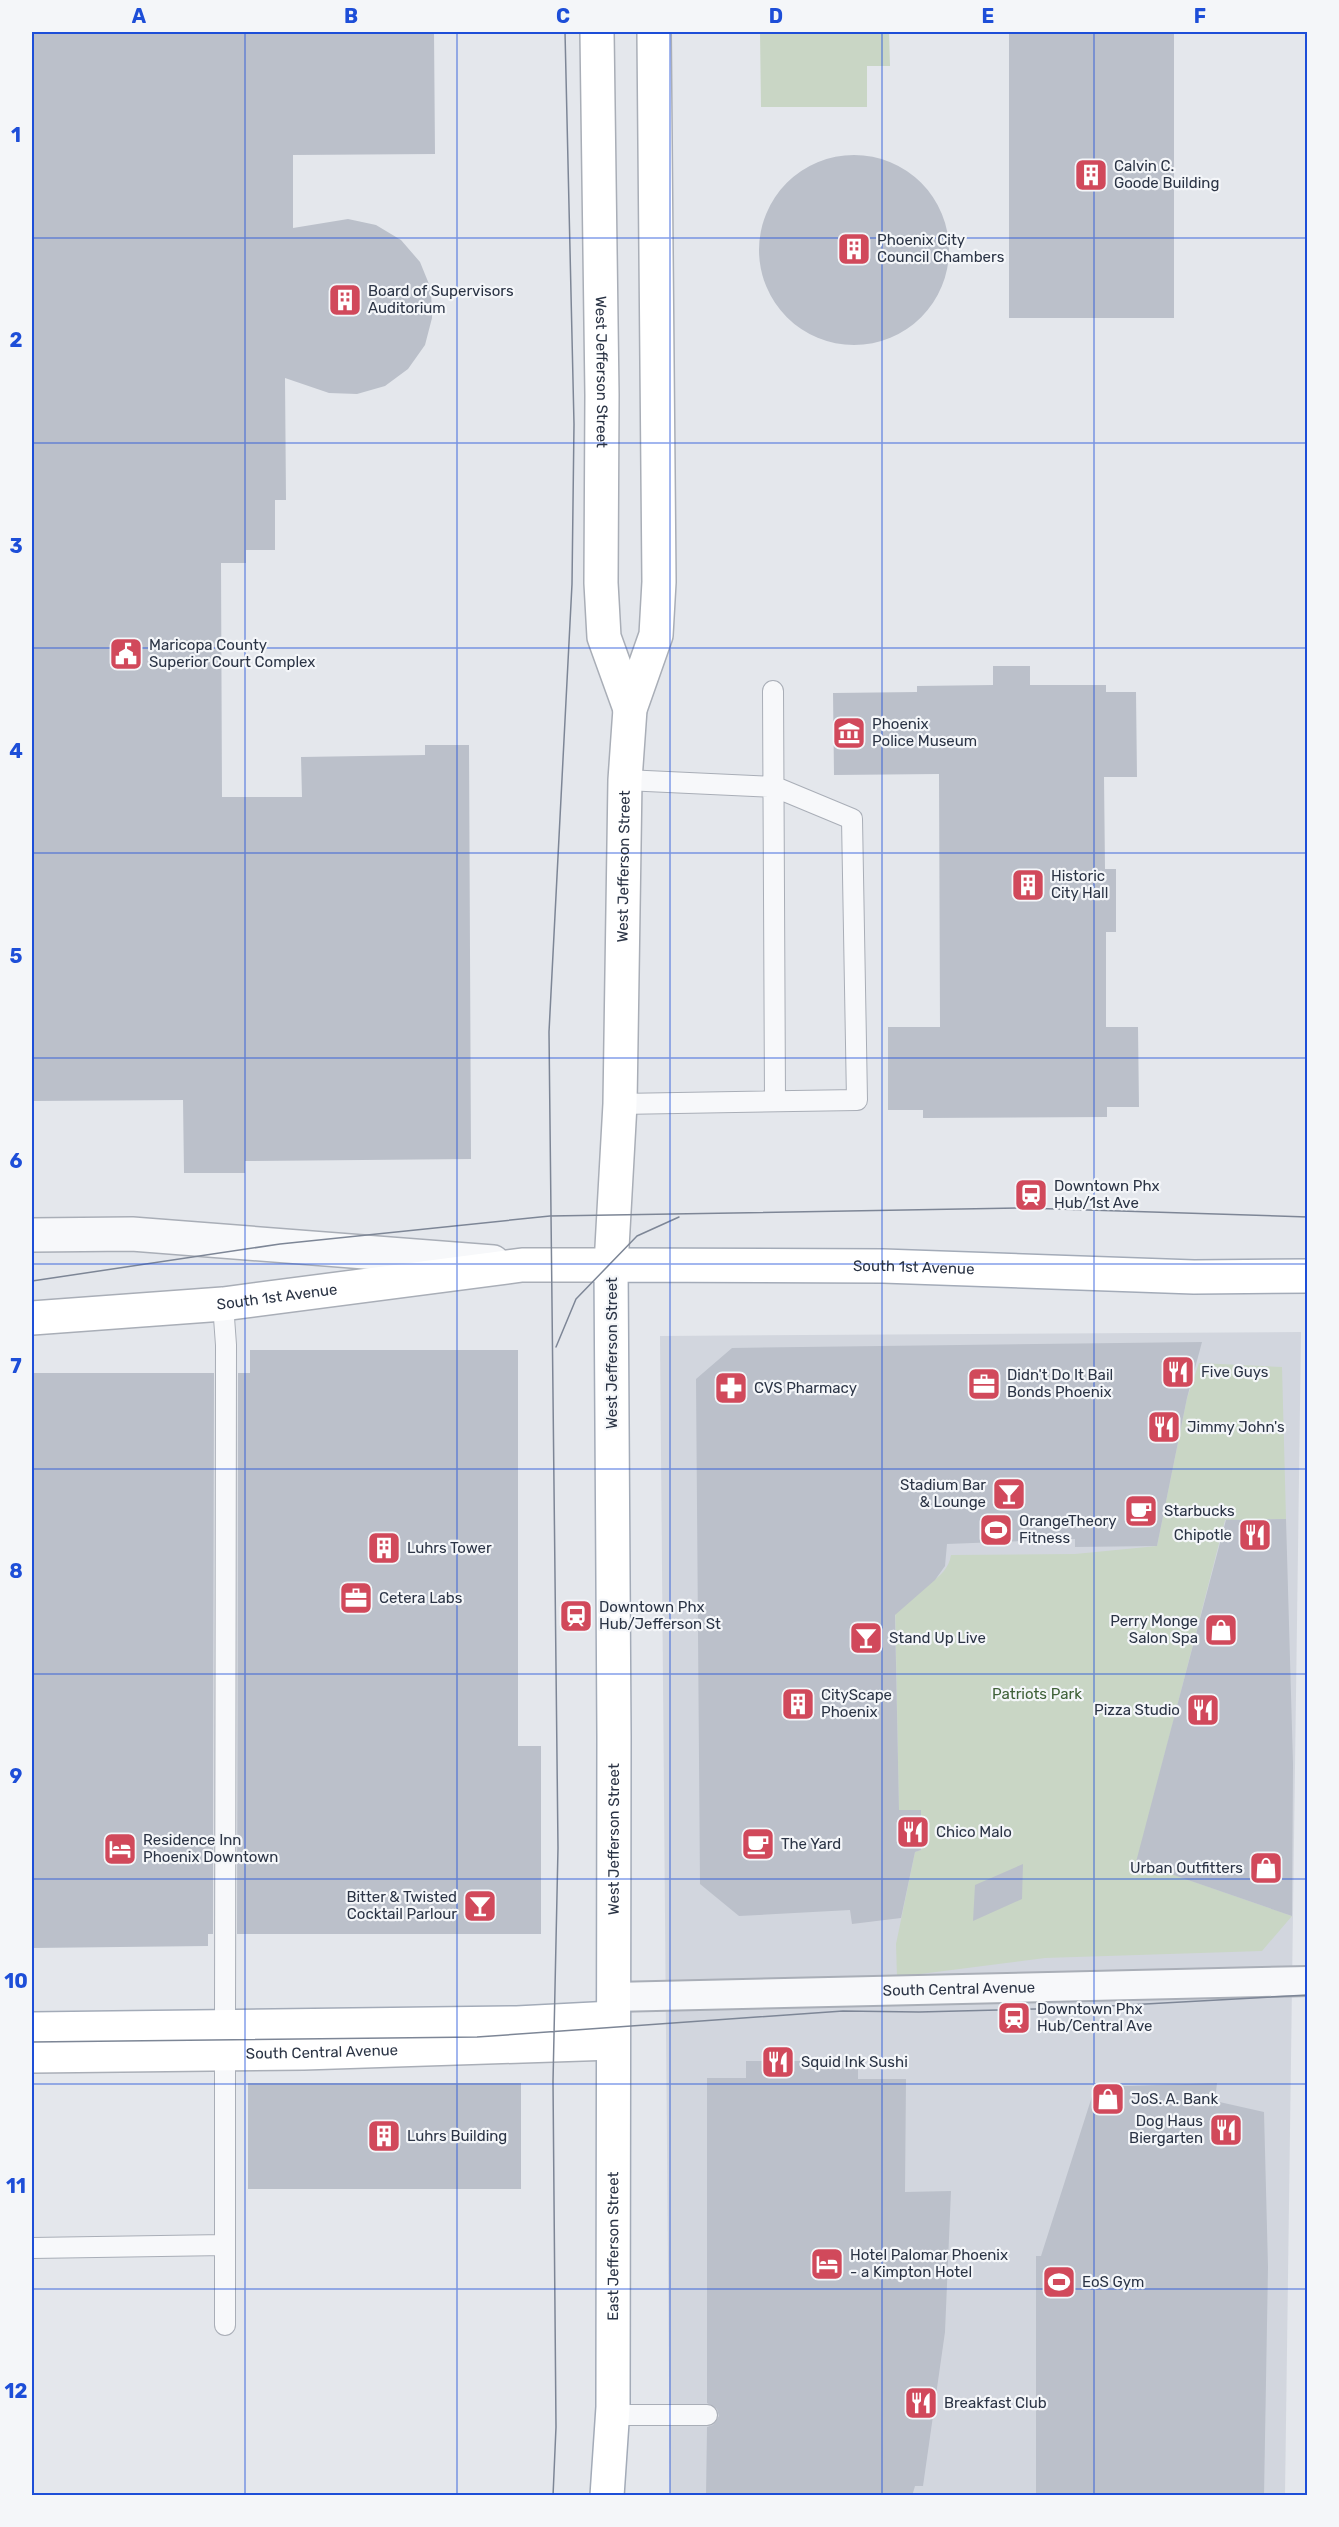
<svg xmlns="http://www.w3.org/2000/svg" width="1339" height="2527" font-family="Rubik,sans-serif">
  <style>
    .built { fill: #d2d6de }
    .green { fill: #c9d6c5 }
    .building { fill: #bbc0ca }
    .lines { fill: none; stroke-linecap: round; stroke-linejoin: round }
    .service-casing { stroke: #a9aeb7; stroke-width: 22 }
    .pedestrian-casing { stroke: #a9aeb7; stroke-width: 32 }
    .minor-casing { stroke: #a9aeb7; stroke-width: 36 }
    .secondary-casing { stroke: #a9aeb7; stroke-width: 36 }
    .primary-casing { stroke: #a3abb8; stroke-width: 36 }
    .service { stroke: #f7f8fa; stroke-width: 20 }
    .pedestrian { stroke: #f7f8fa; stroke-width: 28 }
    .minor { stroke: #f7f8fa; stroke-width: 33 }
    .secondary { stroke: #fff; stroke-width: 33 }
    .primary { stroke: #fff; stroke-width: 33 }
    .tram { stroke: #7d8696; stroke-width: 1.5 }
    .grid { fill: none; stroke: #1d4ed8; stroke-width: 1.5; stroke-opacity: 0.55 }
    .labels { text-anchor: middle; stroke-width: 4.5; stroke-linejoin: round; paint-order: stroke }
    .poi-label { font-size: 15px; fill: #2b3445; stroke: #f4f6f9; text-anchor: start }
    .street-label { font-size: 15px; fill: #2b3445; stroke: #f4f6f9 }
    .park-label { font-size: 15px; fill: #3f6138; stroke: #f4f6f9 }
    .neatline { fill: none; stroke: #1d4ed8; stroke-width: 2 }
    .grid-label { font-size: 20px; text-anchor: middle; font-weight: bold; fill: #1d4ed8 }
  </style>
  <rect width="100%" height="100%" fill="#e4e7ec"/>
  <path class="built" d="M1301,1332L1285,2495H670L660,1336Z"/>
  <path class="green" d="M760,32H889L890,66H867V107H761Z
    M1199,1363L1282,1367L1286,1519L1225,1520L1137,1862L1292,1916L1262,1951L1045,1958L897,1977L896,1944L915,1852L921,1850V1811L899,1810L895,1598C916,1589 947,1581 951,1555L1075,1554L1157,1546L1187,1398Z"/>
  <path class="building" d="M32,32H434L435,154L293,155V228L348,219L376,225L401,240L420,262L431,289L432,318L425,345L408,369L385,386L357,394L329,393L285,378L286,500H275V550H246V563H221L222,797H302L301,757L425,755V745H469L471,1159L245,1161V1173H184L183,1100L32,1101Z
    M1009,32H1174V318H1009Z
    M759 250a95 95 0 1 1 190 0a95 95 0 1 1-190 0Z
    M993,666H1030V685H1106V692H1136L1137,777H1104L1105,869H1116V932H1106V1027H1138L1139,1107H1107V1117L923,1118V1110H888V1027H940L939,774L834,775L833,693L917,692V686L993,685Z
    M1202,1342L1187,1398L1157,1546L1075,1547V1539L947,1544L945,1566L935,1580L895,1615L899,1810H921V1850L915,1852L901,1918L852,1924L850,1910L739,1916L700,1884L696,1379L732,1348Z
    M250,1350H518V1746H541V1934H237L238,1373H250Z
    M32,1373H214L213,1934H208V1946L32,1948Z
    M1286,1519L1293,1764L1292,1916L1136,1862L1226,1520Z
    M1023,1864L1022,1899L973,1921L975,1885Z
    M746,2061H858V2079H906L905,2192L951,2191L945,2332L923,2486H915L912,2496H706L707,2427L713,2425L719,2416L717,2409L707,2403V2078H746Z
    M248,2083H521V2189H248Z
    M1217,2083L1215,2101L1264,2112L1268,2267L1264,2496H1036V2256H1041L1095,2087Z"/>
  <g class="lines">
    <defs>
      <path id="service" d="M773,691L775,1100
        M620,1104L857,1100L852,819L775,787L625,780
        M223,1304L226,1345L225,2028
        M32,2248L225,2245
        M225,2325V2054
        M612,2415H707"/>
      <g id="pedestrian">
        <path id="s1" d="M613,1997L1308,1981"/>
      </g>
      <path id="minor" d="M32,1235L132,1234L493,1262"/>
      <g id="secondary">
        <path id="s2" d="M597,32L602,395L601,583L604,637L630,709"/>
        <path id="s3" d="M32,1318L223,1304L522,1265H611L620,1104L625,780L630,709L656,635L659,582L654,32"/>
        <path id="s4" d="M32,2056L304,2053L613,2043"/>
      </g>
      <g id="primary">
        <path d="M32,2029L517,2023L613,2018"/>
        <path id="s5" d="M607,2496L613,2407L614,1736L611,1265L883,1266L1194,1277L1308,1276"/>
      </g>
    </defs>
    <use href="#service" class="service-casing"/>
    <use href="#pedestrian" class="pedestrian-casing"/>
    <use href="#minor" class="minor-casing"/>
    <use href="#secondary" class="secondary-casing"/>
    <use href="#primary" class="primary-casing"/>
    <use href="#service" class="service"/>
    <use href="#pedestrian" class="pedestrian"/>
    <use href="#minor" class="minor"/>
    <use href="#secondary" class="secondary"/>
    <use href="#primary" class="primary"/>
    <path class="tram" d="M32,1281L280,1244L550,1216L1024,1208L1308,1217
      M556,1347L576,1299L637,1236L679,1217
      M32,2042L477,2037L843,2011L919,2012L1073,2008L1308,1995
      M553,2496L556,2427L553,2082L558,1848L549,1032L572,584L574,424L565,32"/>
  </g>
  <path class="grid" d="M245,32V2496M457,32V2496M670,32V2496M882,32V2496M1094,32V2496M32,238H1308M32,443H1308M32,648H1308M32,853H1308M32,1058H1308M32,1264H1308M32,1469H1308M32,1674H1308M32,1879H1308M32,2084H1308M32,2289H1308"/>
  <defs>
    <symbol id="building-square" viewBox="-11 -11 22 22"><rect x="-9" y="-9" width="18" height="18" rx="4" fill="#d1495b" stroke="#f4f6f9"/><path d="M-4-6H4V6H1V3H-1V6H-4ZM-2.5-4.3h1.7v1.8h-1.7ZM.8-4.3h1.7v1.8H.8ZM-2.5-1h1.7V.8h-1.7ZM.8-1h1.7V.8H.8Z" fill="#fff"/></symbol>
    <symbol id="civic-square" viewBox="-11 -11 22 22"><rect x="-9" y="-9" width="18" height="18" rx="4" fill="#d1495b" stroke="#f4f6f9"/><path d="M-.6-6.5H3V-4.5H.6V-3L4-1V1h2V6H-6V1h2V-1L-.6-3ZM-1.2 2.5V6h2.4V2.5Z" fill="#fff"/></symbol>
    <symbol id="museum-square" viewBox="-11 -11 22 22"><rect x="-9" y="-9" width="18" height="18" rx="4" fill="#d1495b" stroke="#f4f6f9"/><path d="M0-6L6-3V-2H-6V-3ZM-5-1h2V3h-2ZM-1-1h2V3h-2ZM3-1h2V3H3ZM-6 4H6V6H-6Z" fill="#fff"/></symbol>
    <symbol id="station-square" viewBox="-11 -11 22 22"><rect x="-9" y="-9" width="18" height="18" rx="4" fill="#d1495b" stroke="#f4f6f9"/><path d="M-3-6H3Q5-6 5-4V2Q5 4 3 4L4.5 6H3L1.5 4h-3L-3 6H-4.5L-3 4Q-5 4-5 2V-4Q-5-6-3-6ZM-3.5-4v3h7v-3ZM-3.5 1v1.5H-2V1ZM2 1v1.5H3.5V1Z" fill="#fff"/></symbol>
    <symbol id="restaurant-square" viewBox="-11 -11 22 22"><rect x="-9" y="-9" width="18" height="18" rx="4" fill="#d1495b" stroke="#f4f6f9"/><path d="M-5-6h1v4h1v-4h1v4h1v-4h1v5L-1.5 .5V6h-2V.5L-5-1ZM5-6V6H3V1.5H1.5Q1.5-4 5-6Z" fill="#fff"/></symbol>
    <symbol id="office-square" viewBox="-11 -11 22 22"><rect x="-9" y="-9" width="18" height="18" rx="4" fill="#d1495b" stroke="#f4f6f9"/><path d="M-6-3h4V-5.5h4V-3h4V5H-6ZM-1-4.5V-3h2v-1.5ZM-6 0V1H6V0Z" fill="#fff"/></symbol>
    <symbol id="pharmacy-square" viewBox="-11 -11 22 22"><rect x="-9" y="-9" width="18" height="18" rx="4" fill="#d1495b" stroke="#f4f6f9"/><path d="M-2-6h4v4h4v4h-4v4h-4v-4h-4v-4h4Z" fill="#fff"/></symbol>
    <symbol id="bar-square" viewBox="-11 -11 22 22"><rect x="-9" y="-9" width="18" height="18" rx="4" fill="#d1495b" stroke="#f4f6f9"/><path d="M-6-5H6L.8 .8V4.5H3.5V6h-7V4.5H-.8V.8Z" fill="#fff"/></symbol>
    <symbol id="cafe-square" viewBox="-11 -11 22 22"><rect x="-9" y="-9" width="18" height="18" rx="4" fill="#d1495b" stroke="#f4f6f9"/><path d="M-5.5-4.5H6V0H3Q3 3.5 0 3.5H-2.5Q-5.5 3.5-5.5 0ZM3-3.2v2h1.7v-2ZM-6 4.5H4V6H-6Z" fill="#fff"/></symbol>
    <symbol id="stadium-square" viewBox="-11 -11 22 22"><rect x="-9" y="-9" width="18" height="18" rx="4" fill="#d1495b" stroke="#f4f6f9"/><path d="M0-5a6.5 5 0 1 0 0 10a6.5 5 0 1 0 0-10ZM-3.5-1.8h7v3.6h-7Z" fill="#fff"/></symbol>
    <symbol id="shop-square" viewBox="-11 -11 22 22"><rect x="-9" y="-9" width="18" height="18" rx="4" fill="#d1495b" stroke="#f4f6f9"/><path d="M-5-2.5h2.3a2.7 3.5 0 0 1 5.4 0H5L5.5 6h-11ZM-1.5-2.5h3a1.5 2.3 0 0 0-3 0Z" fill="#fff"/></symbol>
    <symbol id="hotel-square" viewBox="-11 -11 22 22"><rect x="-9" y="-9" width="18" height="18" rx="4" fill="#d1495b" stroke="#f4f6f9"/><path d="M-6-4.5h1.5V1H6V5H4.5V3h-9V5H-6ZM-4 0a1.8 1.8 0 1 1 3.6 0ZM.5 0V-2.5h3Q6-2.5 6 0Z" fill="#fff"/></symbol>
  </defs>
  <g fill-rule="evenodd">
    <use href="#building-square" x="1072" y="156" width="38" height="38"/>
    <use href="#building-square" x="835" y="230" width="38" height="38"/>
    <use href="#building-square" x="326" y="281" width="38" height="38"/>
    <use href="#civic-square" x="107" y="635" width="38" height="38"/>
    <use href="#museum-square" x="830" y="714" width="38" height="38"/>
    <use href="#building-square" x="1009" y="866" width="38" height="38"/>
    <use href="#station-square" x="1012" y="1176" width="38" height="38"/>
    <use href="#restaurant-square" x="1159" y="1353" width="38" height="38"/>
    <use href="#office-square" x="965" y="1365" width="38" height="38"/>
    <use href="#pharmacy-square" x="712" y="1369" width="38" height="38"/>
    <use href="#restaurant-square" x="1145" y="1408" width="38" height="38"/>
    <use href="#bar-square" x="990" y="1475" width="38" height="38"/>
    <use href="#cafe-square" x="1122" y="1492" width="38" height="38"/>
    <use href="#stadium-square" x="977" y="1511" width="38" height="38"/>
    <use href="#restaurant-square" x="1236" y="1516" width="38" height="38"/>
    <use href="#building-square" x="365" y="1529" width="38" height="38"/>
    <use href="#office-square" x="337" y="1579" width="38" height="38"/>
    <use href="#station-square" x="557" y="1597" width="38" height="38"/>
    <use href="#shop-square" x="1202" y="1611" width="38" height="38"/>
    <use href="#bar-square" x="847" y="1619" width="38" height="38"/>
    <use href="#building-square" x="779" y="1685" width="38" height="38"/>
    <use href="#restaurant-square" x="1184" y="1691" width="38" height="38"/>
    <use href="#restaurant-square" x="894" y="1813" width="38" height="38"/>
    <use href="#cafe-square" x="739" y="1825" width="38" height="38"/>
    <use href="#hotel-square" x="101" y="1830" width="38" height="38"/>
    <use href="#shop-square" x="1247" y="1849" width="38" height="38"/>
    <use href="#bar-square" x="461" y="1887" width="38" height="38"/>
    <use href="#station-square" x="995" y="1999" width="38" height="38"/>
    <use href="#restaurant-square" x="759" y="2043" width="38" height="38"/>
    <use href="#shop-square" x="1089" y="2080" width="38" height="38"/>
    <use href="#restaurant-square" x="1207" y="2111" width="38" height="38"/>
    <use href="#building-square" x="365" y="2117" width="38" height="38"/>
    <use href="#hotel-square" x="808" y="2245" width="38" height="38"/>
    <use href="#stadium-square" x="1040" y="2263" width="38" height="38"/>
    <use href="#restaurant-square" x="902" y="2384" width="38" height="38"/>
  </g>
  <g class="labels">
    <g class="poi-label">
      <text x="1114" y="171">Calvin C.<tspan x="1114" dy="17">Goode Building</tspan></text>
      <text x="877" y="245">Phoenix City<tspan x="877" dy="17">Council Chambers</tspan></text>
      <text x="368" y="296">Board of Supervisors<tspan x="368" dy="17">Auditorium</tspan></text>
      <text x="149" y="650">Maricopa County<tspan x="149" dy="17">Superior Court Complex</tspan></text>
      <text x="872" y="729">Phoenix<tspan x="872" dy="17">Police Museum</tspan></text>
      <text x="1051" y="881">Historic<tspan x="1051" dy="17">City Hall</tspan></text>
      <text x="1054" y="1191">Downtown Phx<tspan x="1054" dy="17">Hub/1st Ave</tspan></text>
      <text x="1201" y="1377">Five Guys</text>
      <text x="1007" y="1380">Didn't Do It Bail<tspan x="1007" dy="17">Bonds Phoenix</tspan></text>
      <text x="754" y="1393">CVS Pharmacy</text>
      <text x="1187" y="1432">Jimmy John's</text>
      <text x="986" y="1490" text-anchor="end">Stadium Bar<tspan x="986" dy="17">&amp; Lounge</tspan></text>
      <text x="1164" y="1516">Starbucks</text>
      <text x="1019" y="1526">OrangeTheory<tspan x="1019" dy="17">Fitness</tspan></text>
      <text x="1232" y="1540" text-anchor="end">Chipotle</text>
      <text x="407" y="1553">Luhrs Tower</text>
      <text x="379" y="1603">Cetera Labs</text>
      <text x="599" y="1612">Downtown Phx<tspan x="599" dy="17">Hub/Jefferson St</tspan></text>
      <text x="1198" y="1626" text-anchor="end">Perry Monge<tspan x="1198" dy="17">Salon Spa</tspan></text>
      <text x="889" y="1643">Stand Up Live</text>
      <text x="821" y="1700">CityScape<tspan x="821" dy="17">Phoenix</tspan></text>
      <text x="1180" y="1715" text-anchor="end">Pizza Studio</text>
      <text x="936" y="1837">Chico Malo</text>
      <text x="143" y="1845">Residence Inn<tspan x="143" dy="17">Phoenix Downtown</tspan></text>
      <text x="781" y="1849">The Yard</text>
      <text x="1243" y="1873" text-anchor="end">Urban Outfitters</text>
      <text x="457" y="1902" text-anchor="end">Bitter &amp; Twisted<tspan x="457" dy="17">Cocktail Parlour</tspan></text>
      <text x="1037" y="2014">Downtown Phx<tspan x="1037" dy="17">Hub/Central Ave</tspan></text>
      <text x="801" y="2067">Squid Ink Sushi</text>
      <text x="1131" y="2104">JoS. A. Bank</text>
      <text x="1203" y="2126" text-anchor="end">Dog Haus<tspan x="1203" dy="17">Biergarten</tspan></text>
      <text x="407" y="2141">Luhrs Building</text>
      <text x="850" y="2260">Hotel Palomar Phoenix<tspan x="850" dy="17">- a Kimpton Hotel</tspan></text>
      <text x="1082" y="2287">EoS Gym</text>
      <text x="944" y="2408">Breakfast Club</text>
    </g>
    <g class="street-label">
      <text dy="5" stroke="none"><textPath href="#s2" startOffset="340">West Jefferson Street</textPath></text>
      <text dy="5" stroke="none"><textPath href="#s3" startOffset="981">West Jefferson Street</textPath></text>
      <text dy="5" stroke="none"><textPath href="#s5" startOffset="1534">South 1st Avenue</textPath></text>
      <text dy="5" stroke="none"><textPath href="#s3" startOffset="246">South 1st Avenue</textPath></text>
      <text transform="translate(612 1353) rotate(-90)" y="5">West Jefferson Street</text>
      <text dy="5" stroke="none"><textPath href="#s5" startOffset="657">West Jefferson Street</textPath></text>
      <text dy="5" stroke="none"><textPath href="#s1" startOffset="346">South Central Avenue</textPath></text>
      <text dy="5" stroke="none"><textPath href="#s4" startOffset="290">South Central Avenue</textPath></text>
      <text dy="5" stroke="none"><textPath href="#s5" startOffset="250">East Jefferson Street</textPath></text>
    </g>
    <g class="park-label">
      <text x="1037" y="1699">Patriots Park</text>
    </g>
  </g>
  <rect width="1339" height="2527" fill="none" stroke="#f4f6f9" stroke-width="66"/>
  <rect x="33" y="33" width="1273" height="2461" class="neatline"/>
  <g class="grid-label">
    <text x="139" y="23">A</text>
    <text x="351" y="23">B</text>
    <text x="563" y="23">C</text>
    <text x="776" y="23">D</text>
    <text x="988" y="23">E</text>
    <text x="1200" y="23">F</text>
    <text x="16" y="142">1</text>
    <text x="16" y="347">2</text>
    <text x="16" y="553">3</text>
    <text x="16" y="758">4</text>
    <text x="16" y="963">5</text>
    <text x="16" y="1168">6</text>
    <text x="16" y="1373">7</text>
    <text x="16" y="1578">8</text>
    <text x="16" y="1783">9</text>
    <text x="16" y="1988">10</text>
    <text x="16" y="2193">11</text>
    <text x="16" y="2398">12</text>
  </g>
</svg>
